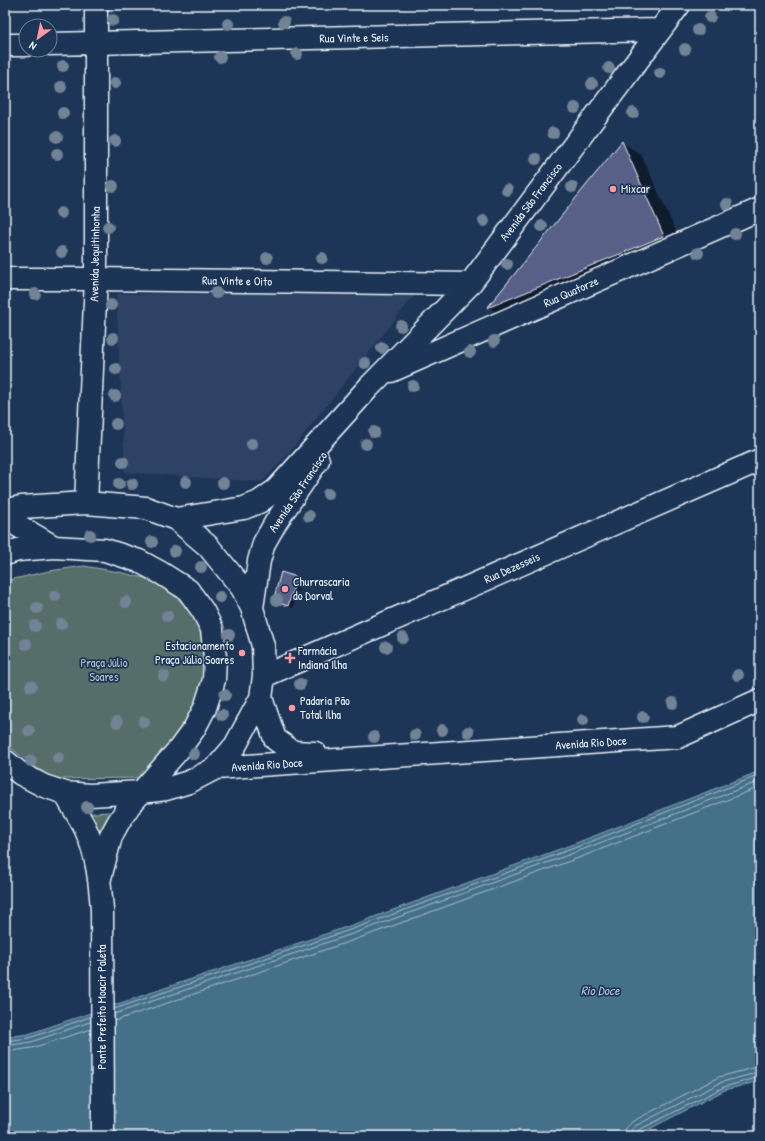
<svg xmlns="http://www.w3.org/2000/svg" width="765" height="1141" font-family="'Patrick Hand',sans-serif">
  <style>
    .built { fill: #2f4265 }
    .green { fill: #576e6b; stroke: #a0b0b2 }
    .water { fill: #457089; stroke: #86a4b5 }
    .shadow { fill: #0007 }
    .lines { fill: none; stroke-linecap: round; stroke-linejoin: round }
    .shore { stroke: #a7bdcc; stroke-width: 1 }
    .building { fill: #586087; stroke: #e8f1f8 }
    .minor-casing { stroke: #e8f1f8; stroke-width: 25 }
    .minor { stroke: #1d3557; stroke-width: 22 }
    .tree { fill: #718395 }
    .poi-dot { fill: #ff9aa2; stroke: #1d3557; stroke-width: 1.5 }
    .labels { text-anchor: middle; stroke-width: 3.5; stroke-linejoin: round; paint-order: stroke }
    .street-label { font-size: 12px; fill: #e8f1f8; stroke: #1d3557 }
    .poi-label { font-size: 12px; fill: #e8f1f8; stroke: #1d3557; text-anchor: start }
    .park-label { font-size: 12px; fill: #b5c3c7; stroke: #1d3557 }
    .water-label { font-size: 13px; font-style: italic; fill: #afc4d1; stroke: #1d3557 }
  </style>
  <rect width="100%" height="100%" fill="#1d3557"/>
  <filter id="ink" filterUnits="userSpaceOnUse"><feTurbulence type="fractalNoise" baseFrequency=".025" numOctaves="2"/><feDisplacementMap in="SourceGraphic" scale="8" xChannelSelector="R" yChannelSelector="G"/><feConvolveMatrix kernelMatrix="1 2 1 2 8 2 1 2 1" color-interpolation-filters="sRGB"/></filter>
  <g filter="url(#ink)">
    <path class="built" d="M417,292L288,454L262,482L125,472L116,294Z"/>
    <path class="green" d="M84,566L119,572L157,581L198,616L209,667L193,715L147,778L52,779L5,744V581L49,571Z
      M123,811L98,865L80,814Z"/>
    <path class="water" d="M760,771V1081L725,1090L636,1136H5V1037L28,1034L352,925L576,843Z"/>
    <path class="shadow" d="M622,143L641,154L683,247L507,318L488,307Z
      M296,578L301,580L293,608L274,600Z"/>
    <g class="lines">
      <path class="shore" d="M114,1009L353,929L577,847L760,775
        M114,1014L355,933L579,851L760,781
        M114,1021L357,939L581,857L760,787
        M5,1041L29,1038L90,1017
        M5,1046L31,1042L90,1022
        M5,1052L32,1048L91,1029
        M624,1136L626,1127L633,1121L719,1077L760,1066
        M630,1136L631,1131L635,1126L722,1082L760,1072
        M635,1136L637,1131L724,1087L760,1077"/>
    </g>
    <path class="building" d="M622,141L664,236L487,308Z
      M281,572L297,577L288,606L273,601Z"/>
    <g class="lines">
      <defs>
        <path id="minor" d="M50,44L658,30
          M5,45H26
          M5,279H96L470,284
          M391,371L760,209
          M86,503L96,279V5
          M5,510L21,507L86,503L146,508L176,519L208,546L242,588L252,608L263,646L264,676L261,698L235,746L216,768L189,782L166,789L141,792L90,795L65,793L44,786L21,774L5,761
          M5,518L54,547
          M176,519L244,508L259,502L276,490L369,387L470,284L679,5
          M5,554L18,550L54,547L105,550L139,561L161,573L188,590L203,611L212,629L215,657L214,680L205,708L194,729L180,748L129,806L118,823L111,836L100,878
          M252,608L259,561L264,543L276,522L318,460
          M264,676L760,460
          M261,698L275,739L293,752L315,753
          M216,768L678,737L760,700
          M65,793C71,805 79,816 85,828C97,853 100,882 102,910L103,1136"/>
      </defs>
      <use href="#minor" class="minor-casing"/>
      <use href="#minor" class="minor"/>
    </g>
    <g class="tree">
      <circle cx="710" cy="17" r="6"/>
      <circle cx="113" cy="20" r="6"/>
      <circle cx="284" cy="22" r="6"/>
      <circle cx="228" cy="24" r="6"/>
      <circle cx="698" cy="30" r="6"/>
      <circle cx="685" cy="49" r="6"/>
      <circle cx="297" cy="54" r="6"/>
      <circle cx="220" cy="57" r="6"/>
      <circle cx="63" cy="66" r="6"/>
      <circle cx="609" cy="68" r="6"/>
      <circle cx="660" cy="73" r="6"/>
      <circle cx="115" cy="83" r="6"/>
      <circle cx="592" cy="84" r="6"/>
      <circle cx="61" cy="87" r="6"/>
      <circle cx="575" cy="108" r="6"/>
      <circle cx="63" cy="113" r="6"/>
      <circle cx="633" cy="113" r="6"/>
      <circle cx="553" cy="133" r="6"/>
      <circle cx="57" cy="137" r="6"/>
      <circle cx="115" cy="141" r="6"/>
      <circle cx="57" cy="154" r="6"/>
      <circle cx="536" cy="159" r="6"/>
      <circle cx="113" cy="186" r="6"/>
      <circle cx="572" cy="187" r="6"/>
      <circle cx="507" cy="190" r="6"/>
      <circle cx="727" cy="204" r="6"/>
      <circle cx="61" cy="213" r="6"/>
      <circle cx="484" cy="221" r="6"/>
      <circle cx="542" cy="226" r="6"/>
      <circle cx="108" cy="227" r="6"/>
      <circle cx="735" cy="234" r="6"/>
      <circle cx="62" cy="252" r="6"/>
      <circle cx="698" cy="253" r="6"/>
      <circle cx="267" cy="258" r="6"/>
      <circle cx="322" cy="258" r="6"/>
      <circle cx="507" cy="264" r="6"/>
      <circle cx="216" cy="293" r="6"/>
      <circle cx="35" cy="294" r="6"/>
      <circle cx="111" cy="305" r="6"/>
      <circle cx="401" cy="326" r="6"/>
      <circle cx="113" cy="338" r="6"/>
      <circle cx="494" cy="341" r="6"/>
      <circle cx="382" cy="348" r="6"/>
      <circle cx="470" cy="352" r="6"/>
      <circle cx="365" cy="363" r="6"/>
      <circle cx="116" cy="369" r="6"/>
      <circle cx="413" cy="386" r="6"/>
      <circle cx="115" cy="396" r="6"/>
      <circle cx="116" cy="424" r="6"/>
      <circle cx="374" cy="432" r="6"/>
      <circle cx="252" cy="444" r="6"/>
      <circle cx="366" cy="444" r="6"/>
      <circle cx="123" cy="462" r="6"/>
      <circle cx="186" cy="482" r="6"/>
      <circle cx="223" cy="483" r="6"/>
      <circle cx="119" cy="484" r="6"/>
      <circle cx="132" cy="484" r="6"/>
      <circle cx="328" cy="494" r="6"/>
      <circle cx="309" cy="516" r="6"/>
      <circle cx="90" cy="535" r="6"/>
      <circle cx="152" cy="542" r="6"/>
      <circle cx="175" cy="551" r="6"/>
      <circle cx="201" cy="567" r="6"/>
      <circle cx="55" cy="596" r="6"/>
      <circle cx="220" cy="597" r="6"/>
      <circle cx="277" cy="600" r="6"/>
      <circle cx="126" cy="602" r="6"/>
      <circle cx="37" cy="608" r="6"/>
      <circle cx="167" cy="616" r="6"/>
      <circle cx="61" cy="624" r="6"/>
      <circle cx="35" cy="626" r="6"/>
      <circle cx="229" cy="635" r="6"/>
      <circle cx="403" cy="638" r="6"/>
      <circle cx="26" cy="644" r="6"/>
      <circle cx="386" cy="647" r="6"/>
      <circle cx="738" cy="675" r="6"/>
      <circle cx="164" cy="676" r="6"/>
      <circle cx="300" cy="684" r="6"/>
      <circle cx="31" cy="686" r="6"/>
      <circle cx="225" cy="695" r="6"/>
      <circle cx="673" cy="703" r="6"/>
      <circle cx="222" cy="715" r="6"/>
      <circle cx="643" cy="717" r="6"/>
      <circle cx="583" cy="720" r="6"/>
      <circle cx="117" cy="722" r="6"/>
      <circle cx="144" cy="722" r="6"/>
      <circle cx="442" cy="730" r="6"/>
      <circle cx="29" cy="731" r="6"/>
      <circle cx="468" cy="732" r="6"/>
      <circle cx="415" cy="735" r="6"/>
      <circle cx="374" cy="737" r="6"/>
      <circle cx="194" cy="754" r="6"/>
      <circle cx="58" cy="758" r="6"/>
      <circle cx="31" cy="761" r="6"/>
      <circle cx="87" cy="807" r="6"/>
    </g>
  </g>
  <g class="poi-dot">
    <circle cx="613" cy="189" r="4"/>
    <circle cx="285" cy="589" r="4"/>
    <circle cx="242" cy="653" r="4"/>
    <path d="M288 652h4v4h4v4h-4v4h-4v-4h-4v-4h4z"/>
    <circle cx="292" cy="708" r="4"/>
  </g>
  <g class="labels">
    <g class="street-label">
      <text transform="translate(354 38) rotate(-1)" y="4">Rua Vinte e Seis</text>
      <text transform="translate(531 202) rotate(-53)" y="4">Avenida São Francisco</text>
      <text transform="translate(95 254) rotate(-89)" y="4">Avenida Jequitinhonha</text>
      <text transform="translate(237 281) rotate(1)" y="4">Rua Vinte e Oito</text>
      <text transform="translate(571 292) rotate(-24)" y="4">Rua Quatorze</text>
      <text transform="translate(298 492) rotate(-56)" y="4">Avenida São Francisco</text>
      <text transform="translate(512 568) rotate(-24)" y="4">Rua Dezesseis</text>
      <text transform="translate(591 743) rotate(-4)" y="4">Avenida Rio Doce</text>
      <text transform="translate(267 765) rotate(-4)" y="4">Avenida Rio Doce</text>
      <text transform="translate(102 1007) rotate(-90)" y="4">Ponte Prefeito Moacir Paleta</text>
    </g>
    <g class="poi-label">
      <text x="621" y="193">Mixcar</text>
      <text x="293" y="586">Churrascaria<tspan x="293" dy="14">do Dorval</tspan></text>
      <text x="234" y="650" text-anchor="end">Estacionamento<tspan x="234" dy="14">Praça Júlio Soares</tspan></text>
      <text x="298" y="655">Farmácia<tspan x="298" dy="14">Indiana Ilha</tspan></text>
      <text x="300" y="705">Padaria Pão<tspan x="300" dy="14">Total Ilha</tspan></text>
    </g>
    <g class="park-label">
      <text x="104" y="667">Praça Júlio<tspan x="104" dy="14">Soares</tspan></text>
    </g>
    <g class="water-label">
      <text x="600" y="995">Rio Doce</text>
    </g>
  </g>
  <rect width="765" height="1141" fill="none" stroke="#1d3557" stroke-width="20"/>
  <rect x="10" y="10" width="745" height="1121" fill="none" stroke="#e8f1f8" stroke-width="1.5" filter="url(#ink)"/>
  <g transform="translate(38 38) rotate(213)"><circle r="19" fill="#1d3557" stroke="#6e8097"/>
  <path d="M0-3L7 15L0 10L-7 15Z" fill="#ff9aa2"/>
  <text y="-6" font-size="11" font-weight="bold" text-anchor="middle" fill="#e8f1f8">N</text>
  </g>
</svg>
